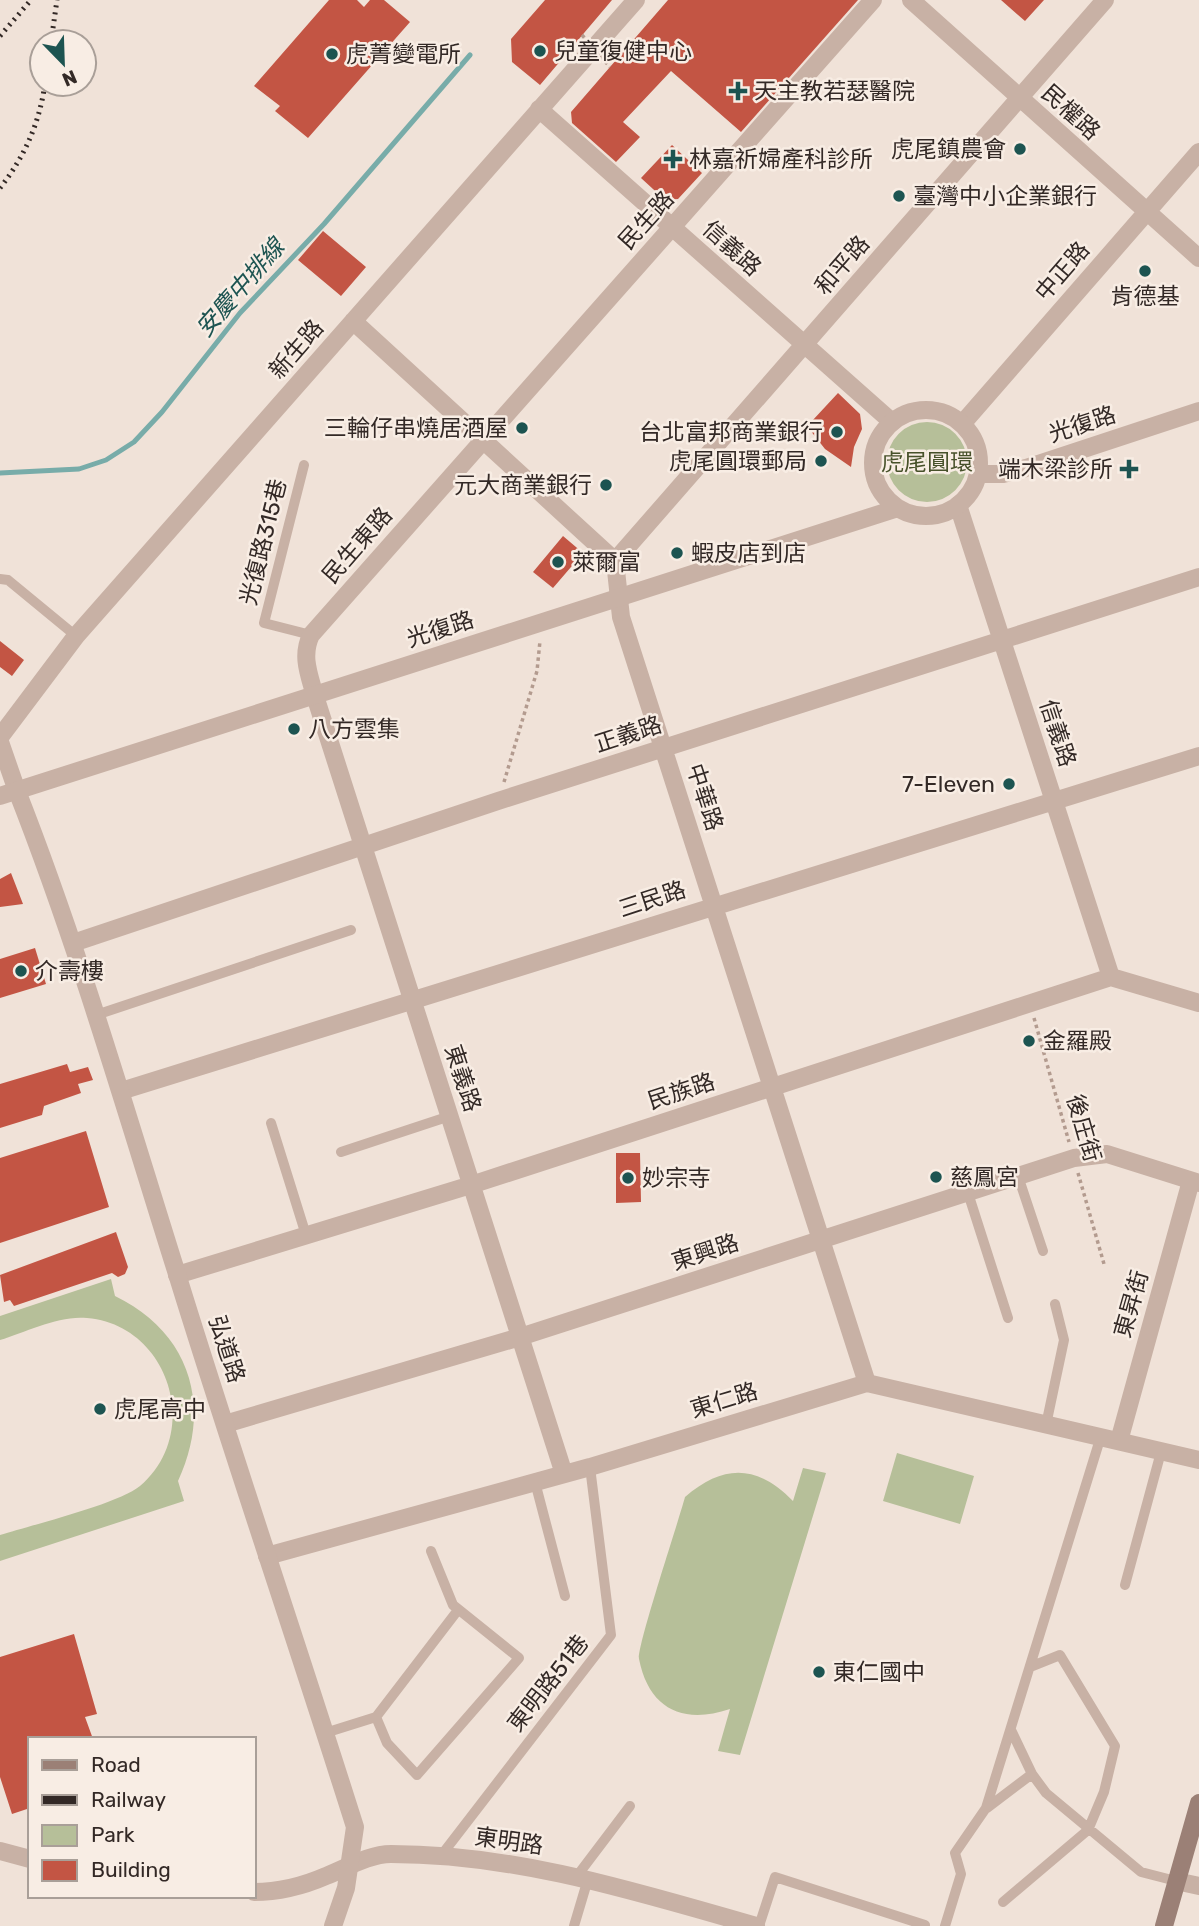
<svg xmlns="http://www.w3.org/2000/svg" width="1199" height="1926" font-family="Rubik,'Noto Sans TC',sans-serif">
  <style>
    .green { fill: #b6bf99 }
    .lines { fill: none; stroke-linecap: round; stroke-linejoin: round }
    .stream { stroke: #78aca9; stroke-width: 5 }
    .building { fill: #c35544 }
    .path { stroke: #b39b8f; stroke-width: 3.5; stroke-dasharray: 3.5 3.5; stroke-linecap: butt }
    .service { stroke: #c8b1a5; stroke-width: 10 }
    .minor { stroke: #c8b1a5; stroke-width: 18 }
    .tertiary { stroke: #c8b1a5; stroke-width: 18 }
    .secondary { stroke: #9b8076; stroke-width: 18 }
    .rail { stroke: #332926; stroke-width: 5; stroke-dasharray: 2 5; stroke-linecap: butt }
    .path-bridge { stroke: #b39b8f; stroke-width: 3.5; stroke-dasharray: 3.5 3.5; stroke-linecap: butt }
    .poi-dot { fill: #1d5451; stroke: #f8ede4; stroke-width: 2.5 }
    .labels { text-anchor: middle; stroke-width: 5; stroke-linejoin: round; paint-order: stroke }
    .poi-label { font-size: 23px; fill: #332926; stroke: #f8ede4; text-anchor: start }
    .street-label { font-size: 23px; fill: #332926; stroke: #f8ede4 }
    .park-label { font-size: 23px; fill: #47512a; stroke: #f8ede4 }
    .water-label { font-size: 24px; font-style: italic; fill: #1d5451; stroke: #f8ede4 }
  </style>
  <rect width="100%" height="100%" fill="#f0e2d8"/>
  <path class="green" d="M887 462a40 40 0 1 1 80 0a40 40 0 1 1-80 0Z
    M111,1279L115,1296C190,1332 213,1406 178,1481L184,1501L0,1561V1535C32,1525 118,1504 140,1486C203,1432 169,1325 87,1318C59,1315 26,1332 0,1340V1316Z
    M897,1453L974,1476L960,1524L883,1501Z
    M803,1468L826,1473L740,1755L718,1751L730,1709C683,1725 649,1709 639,1659C637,1646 679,1520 685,1497C724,1463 758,1465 793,1501Z"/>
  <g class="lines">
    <path class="stream" d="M0,473L79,469L106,460L134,442L162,412L240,313L324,224L470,55"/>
  </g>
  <path class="building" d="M329,0H357L364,7L370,0H384L410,22L308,138L275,111L280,106L254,86Z
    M545,0H612L540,85L512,62L511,39Z
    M668,0H858L741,132L671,71L623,122L640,137L616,162L572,123L571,112Z
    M1001,0H1044L1025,21Z
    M672,145L702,173L678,199L665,200L641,178Z
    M323,231L366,267L341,296L298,260Z
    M838,393L860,414L862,429L854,447L851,467L825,449L810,430L814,425L812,421Z
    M563,536L583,553L553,588L533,572Z
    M0,641L24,660L12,676L0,667Z
    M11,873L23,904L0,907V879Z
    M35,948L46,984L0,998V959Z
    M67,1064L70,1072L88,1067L93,1080L78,1084L81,1093L44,1106L42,1115L0,1128V1084Z
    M86,1131L109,1207L0,1243V1158Z
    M616,1153H640L641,1202L616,1203Z
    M116,1232L128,1267L125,1274L118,1277L112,1273L14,1306L10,1300L4,1302L0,1275Z
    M74,1634L97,1714L85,1717L93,1739H30V1808L12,1814L0,1777V1657Z"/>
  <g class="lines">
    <path class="path" d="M504,782L537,671L540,641
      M1034,1018L1069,1142
      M1078,1173L1104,1264"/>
    <path class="service" d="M304,465L264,623L311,635
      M0,579L8,580L76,636
      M96,1015L351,930
      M271,1123L306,1235
      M341,1152L450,1116
      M1018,1176L1043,1251
      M968,1193L1008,1318
      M1046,1425L1064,1340L1055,1304
      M535,1482L565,1596
      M1125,1585L1161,1452
      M376,1717L458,1610
      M1011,1730L1032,1774L1046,1793L1141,1872L1176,1881
      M325,1733L376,1717L387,1743L417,1775L519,1658L453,1605L431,1551
      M987,1808L1032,1774
      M440,1857L611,1635L590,1467
      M577,1876L630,1806
      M1003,1902L1088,1830L1104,1792L1115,1746L1060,1655L1030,1667
      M574,1926L588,1879
      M759,1926L775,1877L925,1925
      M945,1926L961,1874L955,1853L986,1808L1101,1436"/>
    <path class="minor" d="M911,0L1199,258
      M539,109L892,422
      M353,321L615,561L621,617L867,1383
      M962,424L1199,152
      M958,505L1111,977
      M615,561L1105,0
      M0,737L76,636L636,0
      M0,742L17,791
      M73,943L498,801L1199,577
      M121,1091L1199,756
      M177,1275L471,1185L1111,977L1199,1003
      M225,1424L520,1337L1074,1158L1107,1154L1199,1183
      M1119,1441L1191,1181
      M564,1474L315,696C309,674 301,656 311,635L873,0
      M267,1556L590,1467L867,1383L1199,1460
      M0,1851L30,1859
      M1176,1881L1199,1886
      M254,1892C279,1892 303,1886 326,1876C346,1868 370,1854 391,1854C517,1854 637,1892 756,1926"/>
    <path class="tertiary" d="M873 463a53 53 0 1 1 106 0a53 53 0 1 1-106 0Z
      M978,474H1003L1026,468L1199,411
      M17,791C79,949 126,1112 177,1274C234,1459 297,1643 355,1827L346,1888L333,1926
      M0,796L895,509"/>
    <path class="secondary" d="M1164,1926L1199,1803"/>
    <path class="rail" d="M0,36L31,0
      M51,42L57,0
      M0,188C25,156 39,124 45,84"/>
    <path class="path-bridge" d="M582,35L610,67"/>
  </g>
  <g class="poi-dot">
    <circle cx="540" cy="51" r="7"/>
    <circle cx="332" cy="54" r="7"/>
    <path d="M734.5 80.5h7v7h7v7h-7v7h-7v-7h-7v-7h7z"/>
    <circle cx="1020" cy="149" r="7"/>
    <path d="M669.5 148.5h7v7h7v7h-7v7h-7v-7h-7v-7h7z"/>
    <circle cx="899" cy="196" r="7"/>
    <circle cx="1145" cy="271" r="7"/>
    <circle cx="522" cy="428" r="7"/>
    <circle cx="837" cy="432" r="7"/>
    <circle cx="821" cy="461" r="7"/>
    <path d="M1125.5 458.5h7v7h7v7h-7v7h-7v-7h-7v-7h7z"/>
    <circle cx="606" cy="485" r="7"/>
    <circle cx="677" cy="553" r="7"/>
    <circle cx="558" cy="562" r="7"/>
    <circle cx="294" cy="729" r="7"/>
    <circle cx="1009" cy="784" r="7"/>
    <circle cx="21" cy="971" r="7"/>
    <circle cx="1029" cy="1041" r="7"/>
    <circle cx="936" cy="1177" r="7"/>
    <circle cx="628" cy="1178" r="7"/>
    <circle cx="100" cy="1409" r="7"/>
    <circle cx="819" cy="1672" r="7"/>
  </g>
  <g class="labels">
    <g class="poi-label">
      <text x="554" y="59">兒童復健中心</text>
      <text x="346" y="62">虎菁變電所</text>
      <text x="754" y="99">天主教若瑟醫院</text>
      <text x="1006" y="157" text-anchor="end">虎尾鎮農會</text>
      <text x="689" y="167">林嘉祈婦產科診所</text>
      <text x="913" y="204">臺灣中小企業銀行</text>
      <text x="1145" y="304" text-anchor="middle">肯德基</text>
      <text x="508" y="436" text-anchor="end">三輪仔串燒居酒屋</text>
      <text x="823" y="440" text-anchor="end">台北富邦商業銀行</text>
      <text x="807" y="469" text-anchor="end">虎尾圓環郵局</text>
      <text x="1113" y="477" text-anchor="end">端木梁診所</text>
      <text x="592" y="493" text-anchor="end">元大商業銀行</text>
      <text x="691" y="561">蝦皮店到店</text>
      <text x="572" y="570">萊爾富</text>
      <text x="308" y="737">八方雲集</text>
      <text x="995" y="792" text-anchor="end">7-Eleven</text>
      <text x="35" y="979">介壽樓</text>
      <text x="1043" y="1049">金羅殿</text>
      <text x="950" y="1185">慈鳳宮</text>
      <text x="642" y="1186">妙宗寺</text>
      <text x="114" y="1417">虎尾高中</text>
      <text x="833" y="1680">東仁國中</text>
    </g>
    <g class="street-label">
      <text transform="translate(1071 112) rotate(42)" y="8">民權路</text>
      <text transform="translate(646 220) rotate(-48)" y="8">民生路</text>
      <text transform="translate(732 248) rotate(42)" y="8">信義路</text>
      <text transform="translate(842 265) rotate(-49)" y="8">和平路</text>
      <text transform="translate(1062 271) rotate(-49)" y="8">中正路</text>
      <text transform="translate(296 349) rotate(-49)" y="8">新生路</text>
      <text transform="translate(1082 424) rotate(-18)" y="8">光復路</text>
      <text transform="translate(263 542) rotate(-76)" y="8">光復路315巷</text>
      <text transform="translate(357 545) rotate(-49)" y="8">民生東路</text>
      <text transform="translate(440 629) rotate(-18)" y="8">光復路</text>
      <text transform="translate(1058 733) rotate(72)" y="8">信義路</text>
      <text transform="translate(628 734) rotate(-18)" y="8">正義路</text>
      <text transform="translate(705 797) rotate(72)" y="8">中華路</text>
      <text transform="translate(652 899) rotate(-18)" y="8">三民路</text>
      <text transform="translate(463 1078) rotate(72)" y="8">東義路</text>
      <text transform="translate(681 1091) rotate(-18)" y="8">民族路</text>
      <text transform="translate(1084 1128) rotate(74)" y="8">後庄街</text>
      <text transform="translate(705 1252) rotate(-18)" y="8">東興路</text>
      <text transform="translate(1131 1304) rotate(-74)" y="8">東昇街</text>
      <text transform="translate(227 1349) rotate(72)" y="8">弘道路</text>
      <text transform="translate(724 1400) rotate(-17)" y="8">東仁路</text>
      <text transform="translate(548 1683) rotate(-52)" y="8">東明路51巷</text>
      <text transform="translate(509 1841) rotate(8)" y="8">東明路</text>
    </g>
    <g class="park-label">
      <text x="927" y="470">虎尾圓環</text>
    </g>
    <g class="water-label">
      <text transform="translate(240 288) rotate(-49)" y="8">安慶中排線</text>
    </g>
  </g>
  <rect x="28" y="1737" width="228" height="161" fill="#f8ede4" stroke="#a99f98" stroke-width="2"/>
  <rect x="42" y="1760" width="35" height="10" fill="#9b8076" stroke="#a99f98" stroke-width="2"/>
  <text x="91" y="1772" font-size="21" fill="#332926">Road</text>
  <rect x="42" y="1795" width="35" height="10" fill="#332926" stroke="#a99f98" stroke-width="2"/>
  <text x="91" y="1807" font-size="21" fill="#332926">Railway</text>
  <rect x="42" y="1825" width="35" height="21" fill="#b6bf99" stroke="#a99f98" stroke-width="2"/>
  <text x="91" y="1842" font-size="21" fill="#332926">Park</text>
  <rect x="42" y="1860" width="35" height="21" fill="#c35544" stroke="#a99f98" stroke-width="2"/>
  <text x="91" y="1877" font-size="21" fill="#332926">Building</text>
  <g transform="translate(63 63) rotate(157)"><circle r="33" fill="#f8ede4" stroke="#a99f98" stroke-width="2"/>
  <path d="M0-5L12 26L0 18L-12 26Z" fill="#1d5451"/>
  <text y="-10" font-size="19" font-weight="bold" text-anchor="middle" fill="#332926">N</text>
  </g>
</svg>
